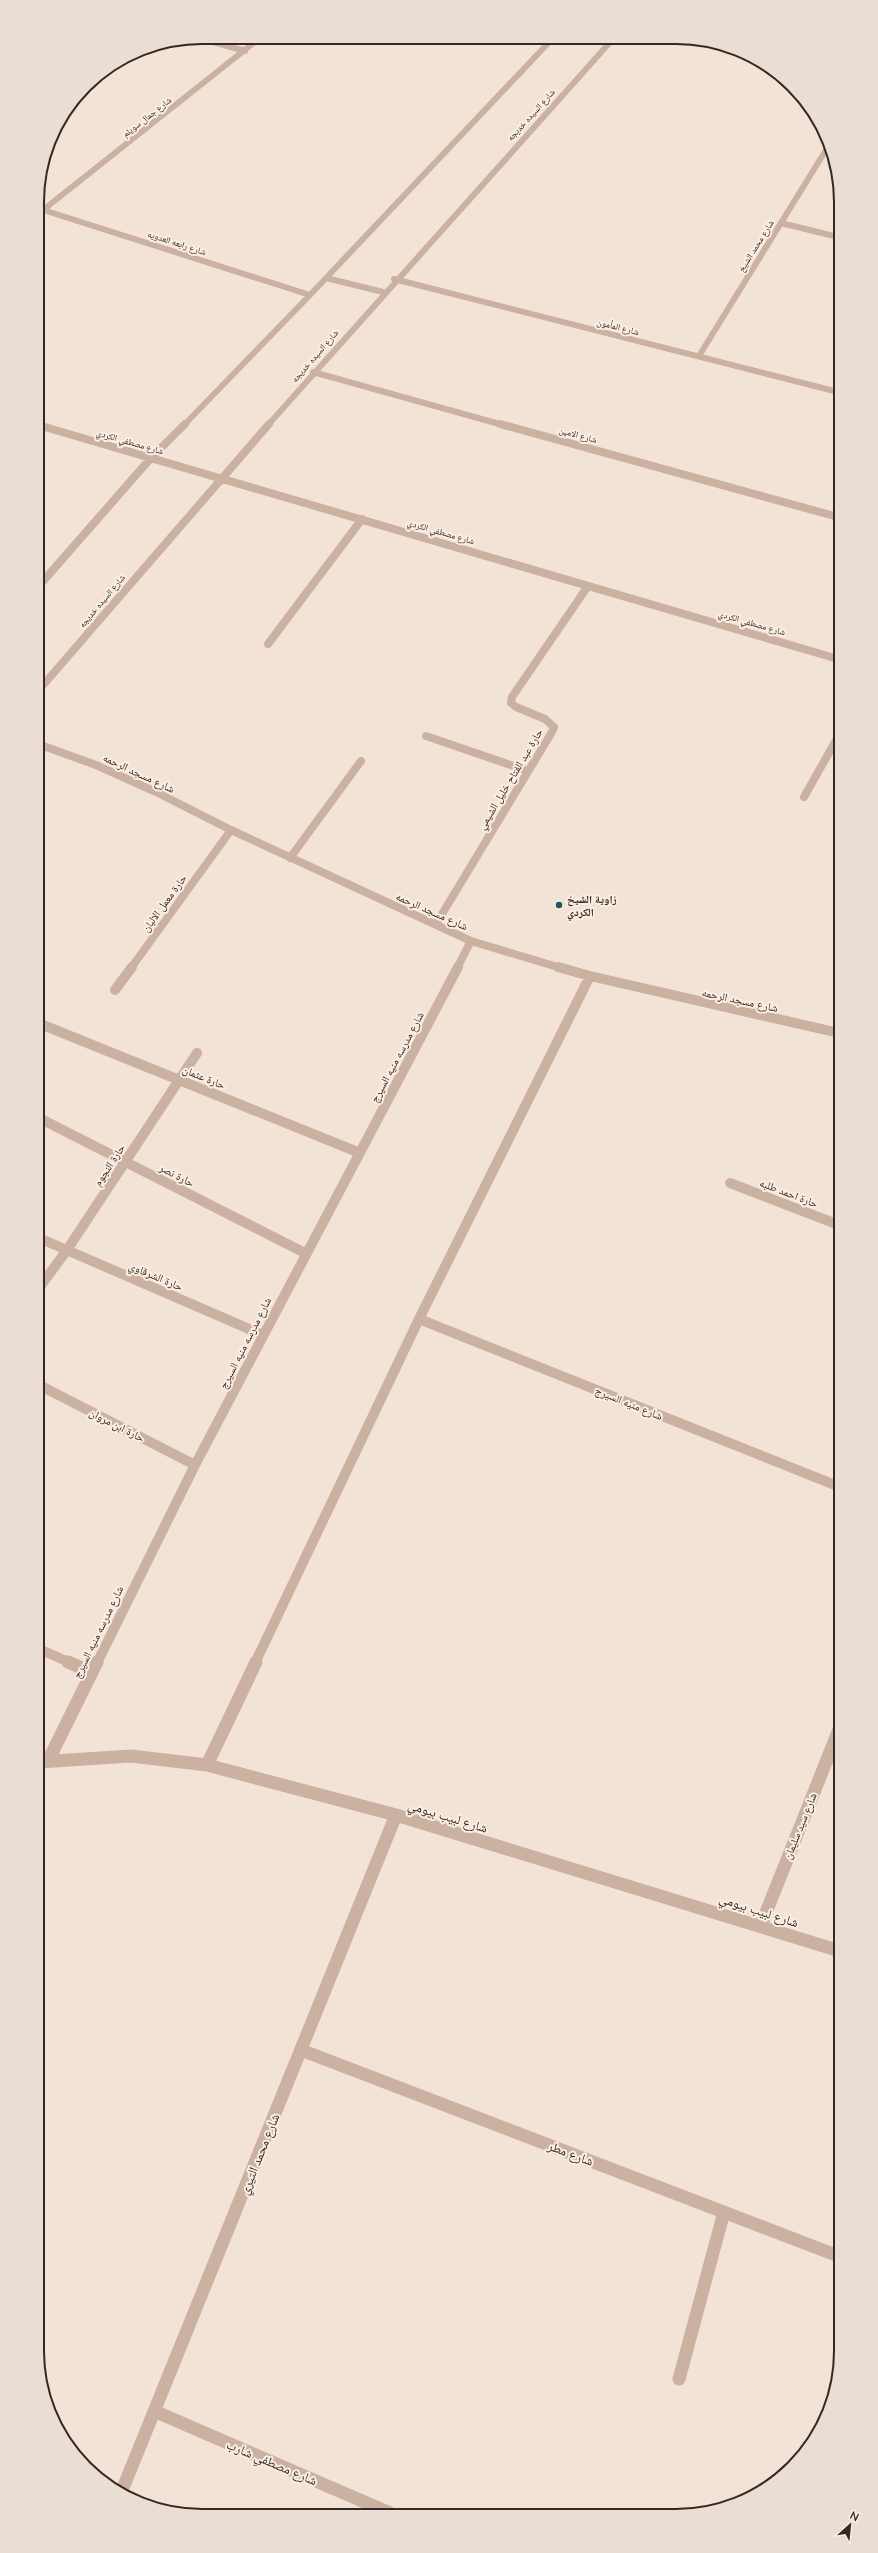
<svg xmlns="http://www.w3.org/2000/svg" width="878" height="2553" font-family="Mulish,'Noto Naskh Arabic',sans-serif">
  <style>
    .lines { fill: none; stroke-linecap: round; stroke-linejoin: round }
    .minor-far3 { stroke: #cbb1a1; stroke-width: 6 }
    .minor-far2 { stroke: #cbb1a1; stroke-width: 8 }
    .minor-far1 { stroke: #cbb1a1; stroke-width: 10 }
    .minor { stroke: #cbb1a1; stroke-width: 13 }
    .poi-dot { fill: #175958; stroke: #faede2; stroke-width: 1.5 }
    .labels { text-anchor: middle; stroke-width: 4; stroke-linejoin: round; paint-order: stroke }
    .far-street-label { font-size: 9px; fill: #352824; stroke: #faede2 }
    .street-label { font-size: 11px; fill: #352824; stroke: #faede2 }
    .poi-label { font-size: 11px; font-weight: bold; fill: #352824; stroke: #faede2; text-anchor: start }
    .near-street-label { font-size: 13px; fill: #352824; stroke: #faede2 }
    .rim { fill: none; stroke: #352824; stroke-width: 2 }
  </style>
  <rect width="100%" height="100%" fill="#f3e3d6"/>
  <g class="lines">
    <path class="minor-far3" d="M199,38L245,51
      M37,208L310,295
      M43,210L261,37
      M781,223L838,237
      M326,278L383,292
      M394,279L838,392
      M699,356L829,145
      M313,372L503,425
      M184,425L310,295L552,39
      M268,425L612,40"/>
    <path class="minor-far2" d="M500,424L838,517
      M38,425L838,659
      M38,587L150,459L185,424
      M268,644L362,519
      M38,691L269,424
      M426,736L528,771
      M38,744L96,765L156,792L231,830L471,941L561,968
      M804,797L839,735
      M290,858L361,761
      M436,924L552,732L554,727L545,719L516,707L511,703L512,697L588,586
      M131,968L231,830
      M457,968L471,941"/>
    <path class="minor-far1" d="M558,967L590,976L839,1033
      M115,990L132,967
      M38,1023L360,1153
      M39,1118L305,1253
      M730,1183L839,1225
      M39,1238L263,1335
      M39,1288L67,1250L197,1053
      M419,1319L840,1487
      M39,1385L195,1465
      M39,1649L71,1663
      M97,1663L195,1465L458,967
      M255,1663L419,1319L590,976"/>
    <path class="minor" d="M68,1662L91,1672
      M48,1761L97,1662
      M39,1762L131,1756L207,1765L396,1815L840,1951
      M207,1765L256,1662
      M761,1925L840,1727
      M301,2050L841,2257
      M679,2379L724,2212
      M154,2411L390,2513
      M121,2493L396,1815"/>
  </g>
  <circle class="poi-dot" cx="559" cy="905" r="4"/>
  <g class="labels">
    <g class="far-street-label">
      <text transform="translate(531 115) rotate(-48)" y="3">شارع السيده خديجه</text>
      <text transform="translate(147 117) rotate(-38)" y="3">شارع جمال سويلم</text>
      <text transform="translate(177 243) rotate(18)" y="3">شارع رابعه العدويه</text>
      <text transform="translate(756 246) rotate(-58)" y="3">شارع محمد الشيخ</text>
      <text transform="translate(618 327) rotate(14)" y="3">شارع المأمون</text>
      <text transform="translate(315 356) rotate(-49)" y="3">شارع السيده خديجه</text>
      <text transform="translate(578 435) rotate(15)" y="3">شارع الامين</text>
      <text transform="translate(130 442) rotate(16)" y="3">شارع مصطفي الكردي</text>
      <text transform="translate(441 532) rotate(16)" y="3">شارع مصطفي الكردي</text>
      <text transform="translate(102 601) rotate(-50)" y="3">شارع السيده خديجه</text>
      <text transform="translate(752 623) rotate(16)" y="3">شارع مصطفي الكردي</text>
    </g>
    <g class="street-label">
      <text transform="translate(139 773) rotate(25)" y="4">شارع مسجد الرحمه</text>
      <text transform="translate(510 779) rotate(-59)" y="4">حارة عبد الفتاح خليل الشيمي</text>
      <text transform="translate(164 903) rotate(-54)" y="4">حارة معمل الالبان</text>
      <text transform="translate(432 911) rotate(24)" y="4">شارع مسجد الرحمه</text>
      <text transform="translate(740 1000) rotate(12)" y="4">شارع مسجد الرحمه</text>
      <text transform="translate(397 1057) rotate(-62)" y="4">شارع مدرسه منيه السيرج</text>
      <text transform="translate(204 1077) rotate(22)" y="4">حارة عثمان</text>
      <text transform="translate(109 1165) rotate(-57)" y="4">حارة النجوم</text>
      <text transform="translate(177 1175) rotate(27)" y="4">حارة نصر</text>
      <text transform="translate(789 1193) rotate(21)" y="4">حارة احمد طلبه</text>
      <text transform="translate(156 1276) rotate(23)" y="4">حارة الشرقاوي</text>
      <text transform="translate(245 1343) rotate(-63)" y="4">شارع مدرسه منيه السيرج</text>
      <text transform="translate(629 1403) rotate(22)" y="4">شارع منيه السيرج</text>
      <text transform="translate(117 1425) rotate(27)" y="4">حارة ابن مروان</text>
      <text transform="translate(98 1632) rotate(-64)" y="4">شارع مدرسه منيه السيرج</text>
      <text transform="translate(800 1826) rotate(-68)" y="4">شارع سيد سليمان</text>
    </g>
    <g class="poi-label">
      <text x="567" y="903">زاوية الشيخ<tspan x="567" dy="13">الكردي</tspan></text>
    </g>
    <g class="near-street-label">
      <text transform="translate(448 1816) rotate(17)" y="5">شارع لبيب بيومي</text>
      <text transform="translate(759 1910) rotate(18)" y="5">شارع لبيب بيومي</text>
      <text transform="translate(571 2153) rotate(21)" y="5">شارع مطر</text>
      <text transform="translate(259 2154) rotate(-68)" y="5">شارع محمد التيري</text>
      <text transform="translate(272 2462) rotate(23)" y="5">شارع مصطفي شارب</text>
    </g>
  </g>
  <path d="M0 0H878V2553H0ZM202 44H676A158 158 0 0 1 834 202V2351A158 158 0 0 1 676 2509H202A158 158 0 0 1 44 2351V202A158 158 0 0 1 202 44Z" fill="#eaddd3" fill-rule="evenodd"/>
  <path class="rim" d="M202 44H676A158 158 0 0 1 834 202V2351A158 158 0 0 1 676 2509H202A158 158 0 0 1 44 2351V202A158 158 0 0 1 202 44Z"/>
  <g transform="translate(850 2525) rotate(27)" stroke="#faede2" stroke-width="3" paint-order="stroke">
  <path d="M0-3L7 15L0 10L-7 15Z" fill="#352824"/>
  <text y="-6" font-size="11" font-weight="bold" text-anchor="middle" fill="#352824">N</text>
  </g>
</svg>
